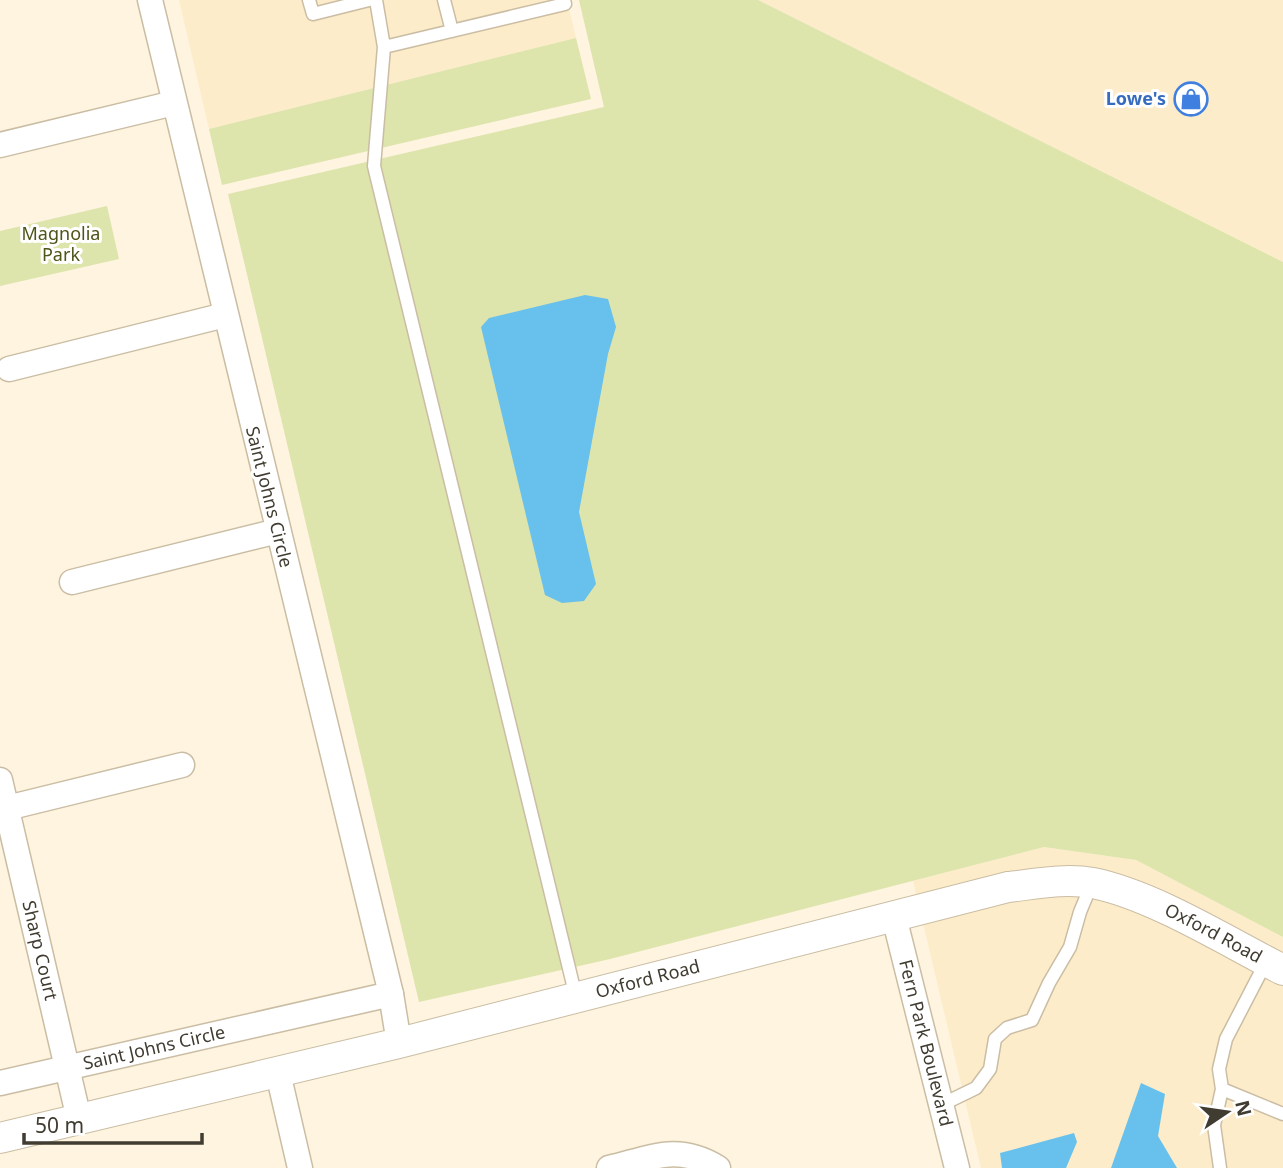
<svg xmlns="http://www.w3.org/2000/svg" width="1283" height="1168" font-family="'Noto Sans',sans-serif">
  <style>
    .built { fill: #fdecca }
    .green { fill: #dde4ac }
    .water { fill: #68c1ed }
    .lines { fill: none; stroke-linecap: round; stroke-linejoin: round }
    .service-casing { stroke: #cabda3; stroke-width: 15 }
    .minor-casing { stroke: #cabda3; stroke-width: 27 }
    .tertiary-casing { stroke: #cabda3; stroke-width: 32 }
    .service { stroke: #fff; stroke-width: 12 }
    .minor { stroke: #fff; stroke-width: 24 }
    .tertiary { stroke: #fff; stroke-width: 30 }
    .labels { text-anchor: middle; stroke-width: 6; stroke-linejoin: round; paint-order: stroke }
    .shop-label { font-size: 18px; font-weight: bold; fill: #366cbe; stroke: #fff; text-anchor: end }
    .park-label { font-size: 18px; fill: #4f5418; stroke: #fff }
    .street-label { font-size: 18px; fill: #413c31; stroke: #fff }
  </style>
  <rect width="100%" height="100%" fill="#fef4df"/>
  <path class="built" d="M179,0H567L576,38L209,129Z
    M758,0H1283V262Z
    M1044,847L1136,860L1283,937V1168H981L913,881Z"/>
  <path class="green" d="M579,0H758L1283,262V937L1136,860L1044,847L610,959L419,1002L228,194L604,107Z
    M576,38L591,99L222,185L209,129Z
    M107,206L119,259L0,286V231Z"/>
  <path class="water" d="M585,295L608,299L616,327L608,354L579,512L596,584L584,601L562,603L545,595L481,327L489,318Z
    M1141,1083L1165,1094L1158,1136L1177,1168H1111Z
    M1074,1133L1077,1142L1066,1168H1002L1000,1153Z"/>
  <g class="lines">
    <defs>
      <path id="service" d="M309,0L313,14L369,0
        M376,0L384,47
        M444,0L452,31
        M564,0L565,4L384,47L374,166L576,997
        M1266,962L1226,1039L1219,1069L1222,1089L1283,1114
        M941,1105L976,1088L990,1069L995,1039L1007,1028L1032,1020L1049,983L1070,947L1080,912L1092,883
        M1220,1168L1214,1125L1222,1089"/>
      <g id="minor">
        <path d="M0,145L174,103"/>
        <path d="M9,369L225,315"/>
        <path d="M72,582L278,531"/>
        <path id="s1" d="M0,780L79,1119"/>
        <path d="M7,808L182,765"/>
        <path id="s2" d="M894,917L957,1168"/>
        <path d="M391,994L399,1043"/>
        <path d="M278,1073L300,1168"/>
        <path id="s3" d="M0,1083L391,994L150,0"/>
        <path d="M609,1168C651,1158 678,1143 718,1168"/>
      </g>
      <g id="tertiary">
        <path id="s4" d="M0,1138L399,1043L1008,887C1035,884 1065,878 1093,883C1153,895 1228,942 1283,970"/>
      </g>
    </defs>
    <use href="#service" class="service-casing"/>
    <use href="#minor" class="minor-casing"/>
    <use href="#tertiary" class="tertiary-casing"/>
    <use href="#service" class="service"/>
    <use href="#minor" class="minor"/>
    <use href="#tertiary" class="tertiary"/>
  </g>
  <defs>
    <symbol id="shop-ring" viewBox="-11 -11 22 22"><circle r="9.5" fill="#fff" stroke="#3f7fe0" stroke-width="1.5"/><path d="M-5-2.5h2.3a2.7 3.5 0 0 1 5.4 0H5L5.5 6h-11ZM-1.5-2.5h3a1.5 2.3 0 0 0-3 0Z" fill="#3f7fe0"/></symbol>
  </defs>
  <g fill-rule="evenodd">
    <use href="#shop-ring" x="1172" y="80" width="38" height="38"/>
  </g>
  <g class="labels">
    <g class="shop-label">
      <text x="1166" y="105">Lowe's</text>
    </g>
    <g class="park-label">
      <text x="61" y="240">Magnolia<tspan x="61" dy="21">Park</tspan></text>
    </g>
    <g class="street-label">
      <text transform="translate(269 497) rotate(76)" y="6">Saint Johns Circle</text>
      <text dy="6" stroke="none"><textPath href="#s4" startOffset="1255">Oxford Road</textPath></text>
      <text dy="6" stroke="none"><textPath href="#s1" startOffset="175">Sharp Court</textPath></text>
      <text dy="6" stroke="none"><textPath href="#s4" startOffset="667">Oxford Road</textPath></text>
      <text dy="6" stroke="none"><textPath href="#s2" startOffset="130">Fern Park Boulevard</textPath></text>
      <text dy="6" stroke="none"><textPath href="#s3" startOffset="158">Saint Johns Circle</textPath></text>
    </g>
  </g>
  <g transform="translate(1227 1112) rotate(77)" stroke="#ffffff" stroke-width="5" paint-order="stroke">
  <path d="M0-5L12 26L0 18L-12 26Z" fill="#413c31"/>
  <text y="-10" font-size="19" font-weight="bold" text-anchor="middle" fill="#413c31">N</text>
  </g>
  <path d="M24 1133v10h178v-10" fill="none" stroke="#413c31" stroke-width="3.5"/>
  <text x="35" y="1133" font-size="21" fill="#413c31" stroke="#ffffff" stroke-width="5" paint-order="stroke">50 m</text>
</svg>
